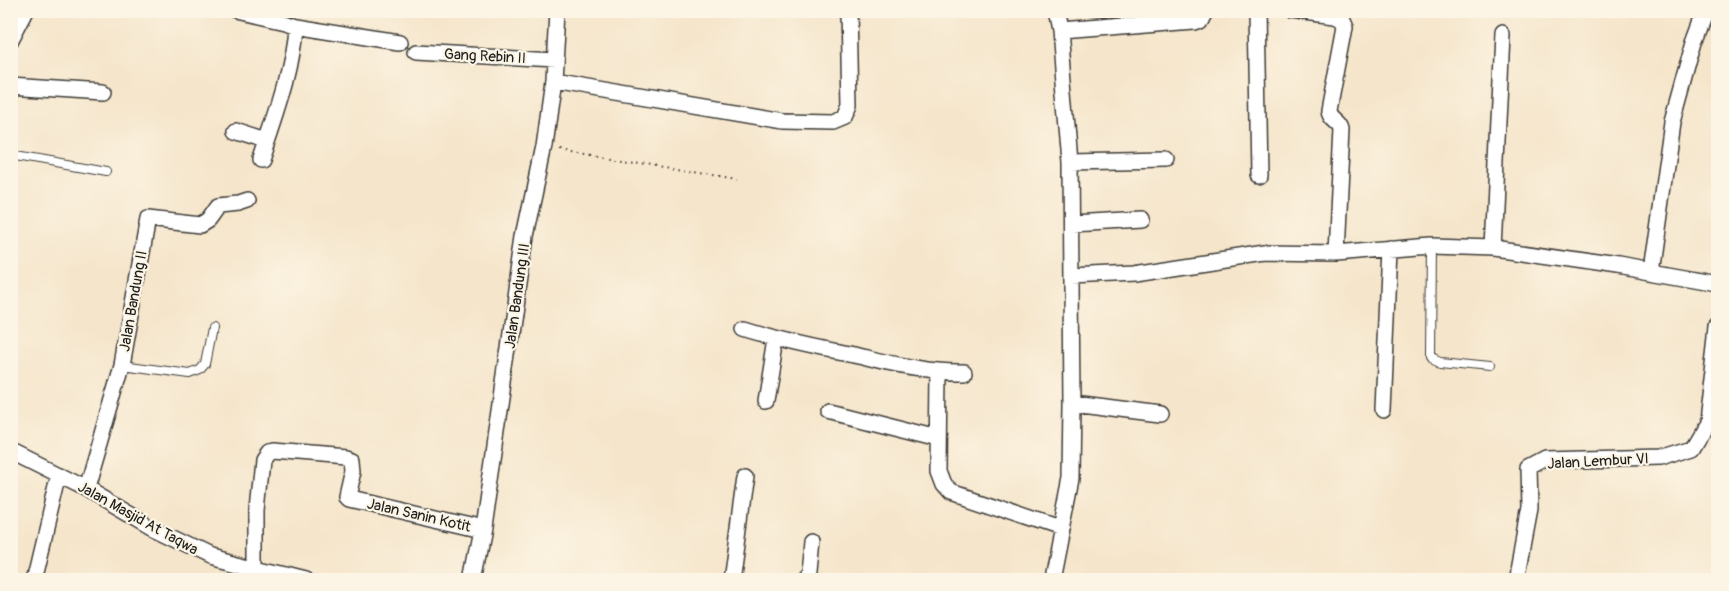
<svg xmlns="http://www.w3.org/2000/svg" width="1729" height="591" font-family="Pangolin,sans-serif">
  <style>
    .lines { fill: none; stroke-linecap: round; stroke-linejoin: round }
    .lane-casing { stroke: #3d3a36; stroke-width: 10 }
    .street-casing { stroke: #3d3a36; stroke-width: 18 }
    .path { stroke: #3d3a36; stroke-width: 2; stroke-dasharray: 1.5 4.5; stroke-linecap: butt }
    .lane { stroke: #fff; stroke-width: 8 }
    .street { stroke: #fff; stroke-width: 15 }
    .labels { text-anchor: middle; stroke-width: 4.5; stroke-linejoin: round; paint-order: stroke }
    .street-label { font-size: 15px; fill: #1c1c1c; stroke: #fcf5e5 }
  </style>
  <rect width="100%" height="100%" fill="#fcf5e5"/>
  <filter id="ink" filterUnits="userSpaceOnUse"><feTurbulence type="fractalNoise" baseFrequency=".0167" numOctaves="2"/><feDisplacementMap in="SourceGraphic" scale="12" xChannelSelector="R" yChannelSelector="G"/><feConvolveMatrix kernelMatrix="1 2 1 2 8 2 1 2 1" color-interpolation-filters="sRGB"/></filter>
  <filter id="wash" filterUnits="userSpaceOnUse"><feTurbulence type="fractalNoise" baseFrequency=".008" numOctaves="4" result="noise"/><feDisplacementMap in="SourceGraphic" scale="24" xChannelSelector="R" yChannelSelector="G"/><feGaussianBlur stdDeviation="1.35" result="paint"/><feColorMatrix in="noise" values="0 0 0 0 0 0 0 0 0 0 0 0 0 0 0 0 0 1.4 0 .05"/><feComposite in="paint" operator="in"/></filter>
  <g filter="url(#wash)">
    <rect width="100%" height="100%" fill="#f5e5ca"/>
  </g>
  <g filter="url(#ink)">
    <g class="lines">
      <defs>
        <path id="lane" d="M10,155L106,172
          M1432,246L1431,358L1440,362L1490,367
          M122,365L190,374L200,370L205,364L212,328"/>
        <path id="street" d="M235,10L283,21L295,25C293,71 275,117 261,160
          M1256,10L1259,175
          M1290,10L1335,16L1342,19L1345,26L1329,111C1330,121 1340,121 1342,130L1336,254
          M295,25L400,42
          M1059,31L1196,20L1202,18L1206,10
          M10,41L26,10
          M416,52L554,60
          M553,82L782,121L833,122L845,117L850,105L848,10
          M10,86L103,92
          M236,131L267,141
          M1070,162L1166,160
          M1072,224L1140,220
          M1493,248L1503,36
          M1651,272L1672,122L1694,42L1706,10
          M1071,276L1134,273L1265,253L1336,254L1432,246L1493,248L1618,266L1718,284
          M745,329C782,341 820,348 858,356C893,364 928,373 964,372
          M940,372L939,471L944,484L951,492L1060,529
          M766,401L776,339
          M1072,403L1160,414
          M1384,410L1391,249
          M828,411L939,439
          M10,451L86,489L154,529L210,556L306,580
          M86,489L122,365L148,219L200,225L208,220L218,206L238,204L247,201
          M257,569V510L262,460L267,453L272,451L346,457L352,459L353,471L347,497L349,499L483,530
          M34,580L59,475
          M473,580L483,530L525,236L544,147L553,82L557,10
          M731,580L745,476
          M803,580L808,574L811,542
          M1051,580L1071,478L1072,403L1070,162L1059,31L1055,10
          M1516,580L1529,511L1528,470L1545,461L1658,458L1691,448L1707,421L1718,327"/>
      </defs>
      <use href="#lane" class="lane-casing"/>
      <use href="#street" class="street-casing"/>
      <path class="path" d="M559,150L737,179"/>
      <use href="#lane" class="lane"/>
      <use href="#street" class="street"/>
    </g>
  </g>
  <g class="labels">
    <g class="street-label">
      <text transform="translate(485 56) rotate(3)" y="5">Gang Rebin II</text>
      <text transform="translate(517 296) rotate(-82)" y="5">Jalan Bandung III</text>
      <text transform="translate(133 301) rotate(-80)" y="5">Jalan Bandung II</text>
      <text transform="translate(1598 461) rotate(-3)" y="5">Jalan Lembur VI</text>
      <text transform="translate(419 515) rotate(13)" y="5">Jalan Sanin Kotit</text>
      <text transform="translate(138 518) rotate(29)" y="5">Jalan Masjid At Taqwa</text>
    </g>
  </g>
  <rect width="1729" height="591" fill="none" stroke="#fcf5e5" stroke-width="36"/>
</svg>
